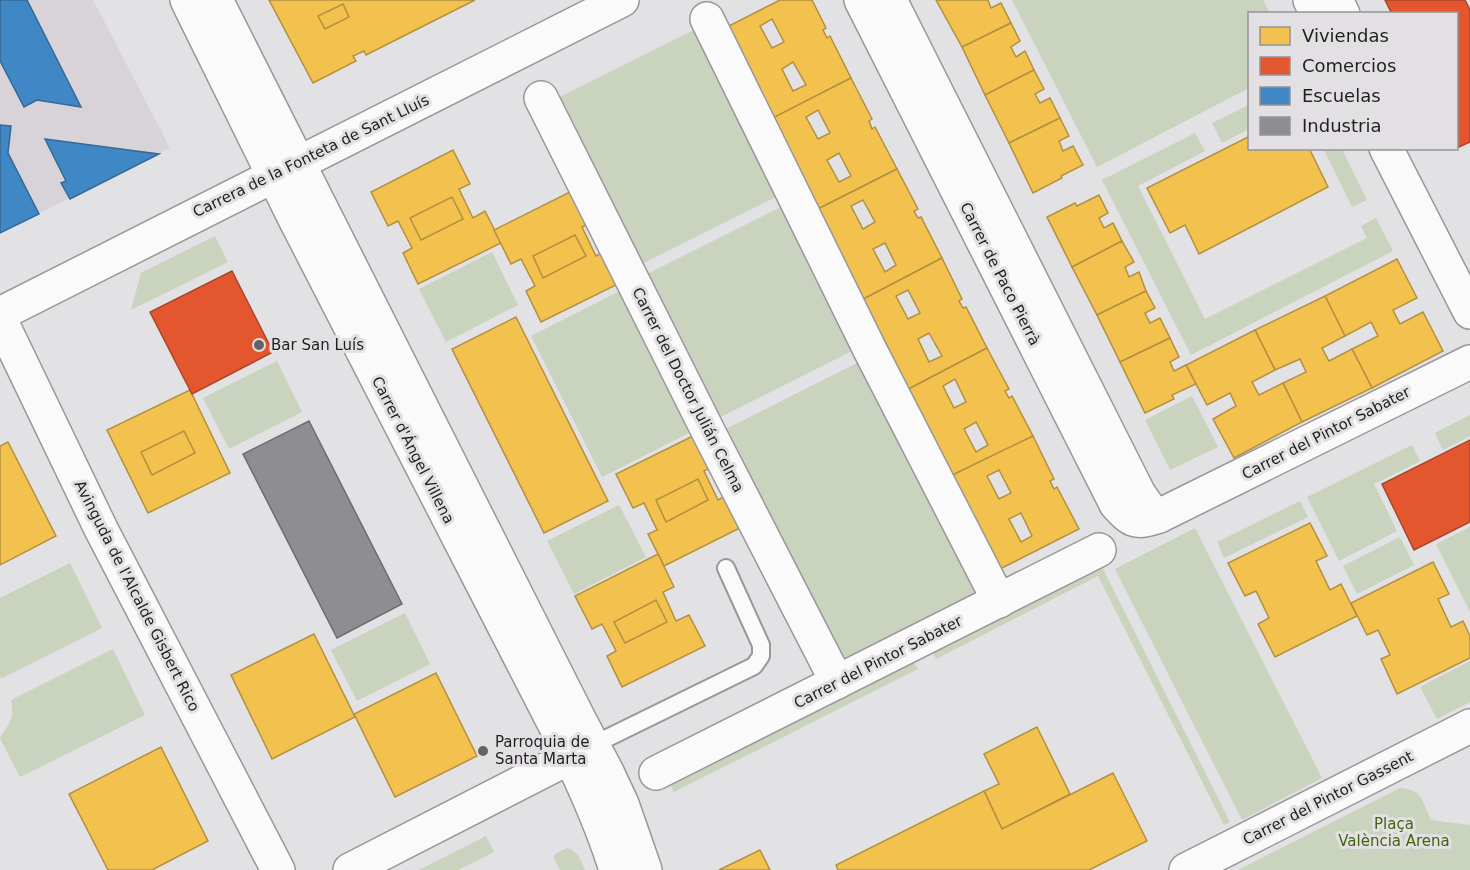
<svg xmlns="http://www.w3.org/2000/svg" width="1470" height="870" viewBox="0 0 1470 870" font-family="'DejaVu Sans',sans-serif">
<rect width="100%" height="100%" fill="#e2e1e3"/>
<!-- built -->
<polygon fill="#d7d3d9" points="0,0 93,0 170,148 0,233"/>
<!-- green -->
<g fill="#c9d3be">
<polygon points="1012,0 1263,0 1270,13 1250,14 1249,88 1097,167"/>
<polygon points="702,26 786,192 632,269 548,103"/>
<polygon points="1249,105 1249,129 1222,143 1212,123"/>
<polygon points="1195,133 1205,151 1138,186 1205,319 1367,238 1361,226 1376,218 1393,251 1191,355 1102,180"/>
<polygon points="1327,148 1342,149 1367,200 1352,207 1324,150"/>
<polygon points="791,202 862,346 709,423 637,279"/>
<polygon points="215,236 228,262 131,310 141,273"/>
<polygon points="492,252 518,305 446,342 419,289"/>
<polygon points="628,287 699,428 602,477 531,336"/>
<polygon points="869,357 987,588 834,665 716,434"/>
<polygon points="277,361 302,412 229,449 203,398"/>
<polygon points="1192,396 1218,447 1170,470 1145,420"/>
<polygon points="1470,415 1470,436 1443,450 1435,433"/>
<polygon points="1412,445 1420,461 1374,484 1397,531 1339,561 1307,497"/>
<polygon points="1300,501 1308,517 1224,558 1217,542"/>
<polygon points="619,505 646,557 574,594 547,541"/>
<polygon points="1470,527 1470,612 1436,544"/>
<polygon points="1195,528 1322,778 1242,820 1115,569"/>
<polygon points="1400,537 1414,565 1357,594 1343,566"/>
<polygon points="70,563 102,628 2,678 0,677 0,598"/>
<polygon points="1100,563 1230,822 1224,825 1098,576 936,659 931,648"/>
<polygon points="405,613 430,664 357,701 331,650"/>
<path d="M113,649L145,715L20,777L0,738C9,722 15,720 11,700Z"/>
<polygon points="911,657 918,669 674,792 668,780"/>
<polygon points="1470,661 1470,702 1437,719 1420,687"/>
<path d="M1400,788C1423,789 1422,802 1431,820L1470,825V870H1238Z"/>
<polygon points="486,836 494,852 458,870 419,870"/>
<path d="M567,848C578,850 581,861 585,870H560L554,858L555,854Z"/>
</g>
<!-- homes -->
<g fill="#f2c14e" stroke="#b39040" stroke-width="1.5" fill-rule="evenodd">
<polygon points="269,0 475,0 366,55 364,51 353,56 356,61 313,83"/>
<path d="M780,0H812L826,28L823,30L827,38L830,36L851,78L761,124L715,33ZM772,19L784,42L772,48L760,26ZM793,62L806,85L793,91L782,69Z"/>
<polygon points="936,0 988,0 991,8 1001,3 1011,23 962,47"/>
<polygon points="343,4 349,17 325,29 318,16"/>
<polygon points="1011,23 1020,41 1011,47 1016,57 1025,51 1034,70 985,95 962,47"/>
<polygon points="1034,70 1044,89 1035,94 1040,103 1050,98 1060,118 1009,143 985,95"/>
<path d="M851,78L872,119L869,121L872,129L875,127L897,169L806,215L761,124ZM818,110L830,133L818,139L806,117ZM839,153L851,176L839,182L827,160Z"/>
<polygon points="1060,118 1069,136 1059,141 1063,151 1073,146 1083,165 1061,176 1062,178 1033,193 1009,143"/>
<polygon points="1250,136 1250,148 1309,148 1328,187 1199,254 1185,225 1170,233 1147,188"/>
<polygon points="453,150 470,184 459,189 473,218 485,211 501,243 418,284 403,253 412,248 398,221 388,226 371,192"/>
<path d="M897,169L918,209L914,211L918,218L921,217L942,258L852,305L806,215ZM863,200L875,222L863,229L851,206ZM885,243L896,265L885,272L873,249Z"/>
<polygon points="576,189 593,221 582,227 596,256 608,249 624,281 541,322 526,291 535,286 521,259 511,264 494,230"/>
<polygon points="1099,195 1108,213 1099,218 1104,228 1113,223 1122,241 1072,267 1047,217 1075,203 1077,206"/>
<polygon points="452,197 463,219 421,240 410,218"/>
<polygon points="575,235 586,256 543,278 533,256"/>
<polygon points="1122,241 1134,262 1125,267 1129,277 1139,272 1146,291 1097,315 1072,267"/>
<path d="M942,258L962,299L959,301L963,308L966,307L987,348L897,395L852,305ZM908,290L920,313L908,319L896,296ZM929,333L942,356L929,362L918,339Z"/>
<polygon points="1397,259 1417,298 1393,310 1400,324 1423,312 1443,351 1372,388 1352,349 1378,336 1371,322 1345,336 1325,296"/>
<polygon points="1146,291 1155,308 1145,313 1150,323 1160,318 1170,338 1120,362 1097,315"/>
<polygon points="1325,296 1345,336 1322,348 1329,361 1352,349 1372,388 1302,422 1283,383 1306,372 1300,359 1275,370 1255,330"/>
<polygon points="226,310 237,333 194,354 183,332"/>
<polygon points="516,317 608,501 544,533 452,349"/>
<polygon points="1255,330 1275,370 1252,382 1259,395 1283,383 1302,422 1234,458 1213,419 1236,406 1230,393 1207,405 1186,365"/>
<polygon points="1170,338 1179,357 1170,362 1174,371 1186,365 1196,384 1172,395 1174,399 1145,413 1120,362"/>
<path d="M987,348L1009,389L1005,391L1009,398L1012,396L1033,436L940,481L897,395ZM955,379L966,402L954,408L943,386ZM976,422L988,445L976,452L964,429Z"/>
<polygon points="190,390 230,473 148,513 107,430"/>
<polygon points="184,431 195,453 152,475 141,452"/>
<polygon points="699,433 715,465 704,471 718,500 731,493 746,525 664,566 648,534 657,530 644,503 633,508 616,474"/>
<path d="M1033,436L1054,479L1050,481L1054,489L1057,487L1079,529L988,575L940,481ZM999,470L1011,493L999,499L987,476ZM1021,513L1032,536L1021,542L1009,519Z"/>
<polygon points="8,442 56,536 0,565 0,446"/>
<polygon points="698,479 708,500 666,522 656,500"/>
<polygon points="1310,523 1327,556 1316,561 1330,590 1341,584 1357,616 1275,657 1258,624 1269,618 1256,591 1245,596 1228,563"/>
<polygon points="658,554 674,587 663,592 676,621 689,615 705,646 622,687 607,656 616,651 602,624 592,629 575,596"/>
<polygon points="1433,562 1449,594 1438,599 1451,627 1463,621 1470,636 1470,658 1397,694 1381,659 1390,655 1378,630 1367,635 1351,603"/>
<polygon points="656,600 667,622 625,643 614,622"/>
<polygon points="314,634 355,717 272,759 231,675"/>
<polygon points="436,673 477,756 395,797 354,714"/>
<polygon points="1037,727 1070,794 1002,829 984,791 999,784 984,754"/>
<polygon points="161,747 208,841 152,870 108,870 69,794"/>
<polygon points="1113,773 1147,841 1089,870 838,870 836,865 984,791 1002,829"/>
<polygon points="760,850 770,870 719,870"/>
</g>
<!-- shops -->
<g fill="#e4572e" stroke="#a9462a" stroke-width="1.5">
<polygon points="1385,0 1465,0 1470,10 1470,142 1459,147 1456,142 1456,14 1392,14"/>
<polygon points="232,271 273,352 192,394 150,312"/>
<polygon points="1470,440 1470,522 1414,550 1382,484"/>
</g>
<!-- schools -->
<g fill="#3f88c5" stroke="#366894" stroke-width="1.5">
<polygon points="0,0 27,0 81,107 37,100 24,107 0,61"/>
<polygon points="0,125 11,126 8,153 39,214 0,233"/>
<polygon points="45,139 136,151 159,154 70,199 61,183 66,181"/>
</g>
<!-- industry -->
<polygon fill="#8d8d92" stroke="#6c6c70" stroke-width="1.5" points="309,421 402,604 337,638 243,454"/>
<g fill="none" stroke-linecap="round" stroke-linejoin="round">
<defs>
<polyline id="lane" points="593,745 754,666 761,656 761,645 726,568"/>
<g id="street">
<path d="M187,0L295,219L557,729C579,775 601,821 616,870"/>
<polyline points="216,0 580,721 607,772 622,804 645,870"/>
<path d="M861,0L1116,504C1132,522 1136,524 1159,516L1470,362"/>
<polyline points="890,0 1139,494 1148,507 1159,516"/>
<polyline points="1310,0 1317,14"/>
<polyline points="1336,0 1343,14"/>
<polyline points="707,19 870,350 999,601"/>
<polyline points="541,98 708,431 837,682"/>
<polyline points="1386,148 1470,312"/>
<path d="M0,314C207,208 415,104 622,0"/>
<polyline points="0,319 101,529 278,870"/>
<polyline points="656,773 1099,550"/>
<polyline points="350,870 588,748"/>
<polyline points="1186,870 1470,726"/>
</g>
</defs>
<!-- lane casing -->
<use href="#lane" stroke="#989799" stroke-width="20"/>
<!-- street casing -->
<use href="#street" stroke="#989799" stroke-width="36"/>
<!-- lane -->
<use href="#lane" stroke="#fbfafb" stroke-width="16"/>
<!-- street -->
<use href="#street" stroke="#fbfafb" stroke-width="33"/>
</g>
<!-- markers -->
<g fill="#646364" stroke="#e3e0e4" stroke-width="2">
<circle cx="259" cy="345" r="6"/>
<circle cx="483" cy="751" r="6"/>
</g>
<g text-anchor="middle" stroke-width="6" stroke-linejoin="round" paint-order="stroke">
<!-- street labels -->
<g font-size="15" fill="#201f20" stroke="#e3e0e4">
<text transform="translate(311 156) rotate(-26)" y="5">Carrera de la Fonteta de Sant Lluís</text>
<text transform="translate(1000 274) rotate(63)" y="5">Carrer de Paco Pierrà</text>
<text transform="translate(688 390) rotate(63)" y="5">Carrer del Doctor Julián Celma</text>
<text transform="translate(1326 433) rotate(-27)" y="5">Carrer del Pintor Sabater</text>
<text transform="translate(413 450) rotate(63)" y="5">Carrer d'Ángel Villena</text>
<text transform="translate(137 596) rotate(63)" y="5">Avinguda de l'Alcalde Gisbert Rico</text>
<text transform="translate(878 662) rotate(-27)" y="5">Carrer del Pintor Sabater</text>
<text transform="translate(1328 798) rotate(-27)" y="5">Carrer del Pintor Gassent</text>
</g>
<!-- poi labels -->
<g font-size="15" fill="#201f20" stroke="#e3e0e4" text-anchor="start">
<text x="271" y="350">Bar San Luís</text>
<text x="495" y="747">Parroquia de<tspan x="495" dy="17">Santa Marta</tspan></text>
</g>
<!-- park labels -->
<g font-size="15" fill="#43630b" stroke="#e3e0e4">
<text x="1394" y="829">Plaça<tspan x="1394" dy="17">València Arena</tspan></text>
</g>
</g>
<!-- legend -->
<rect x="1248" y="12" width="210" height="138" fill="#e3e0e4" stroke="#959396" stroke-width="1.5"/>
<rect x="1260" y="27" width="30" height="18" fill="#f2c14e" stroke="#959396" stroke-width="1.5"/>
<text x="1302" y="42" font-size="18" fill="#201f20">Viviendas</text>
<rect x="1260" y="57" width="30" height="18" fill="#e4572e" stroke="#959396" stroke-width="1.5"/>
<text x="1302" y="72" font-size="18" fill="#201f20">Comercios</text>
<rect x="1260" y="87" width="30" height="18" fill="#3f88c5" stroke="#959396" stroke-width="1.5"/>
<text x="1302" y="102" font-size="18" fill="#201f20">Escuelas</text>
<rect x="1260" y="117" width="30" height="18" fill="#8d8d92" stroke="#959396" stroke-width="1.5"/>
<text x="1302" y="132" font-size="18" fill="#201f20">Industria</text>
</svg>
